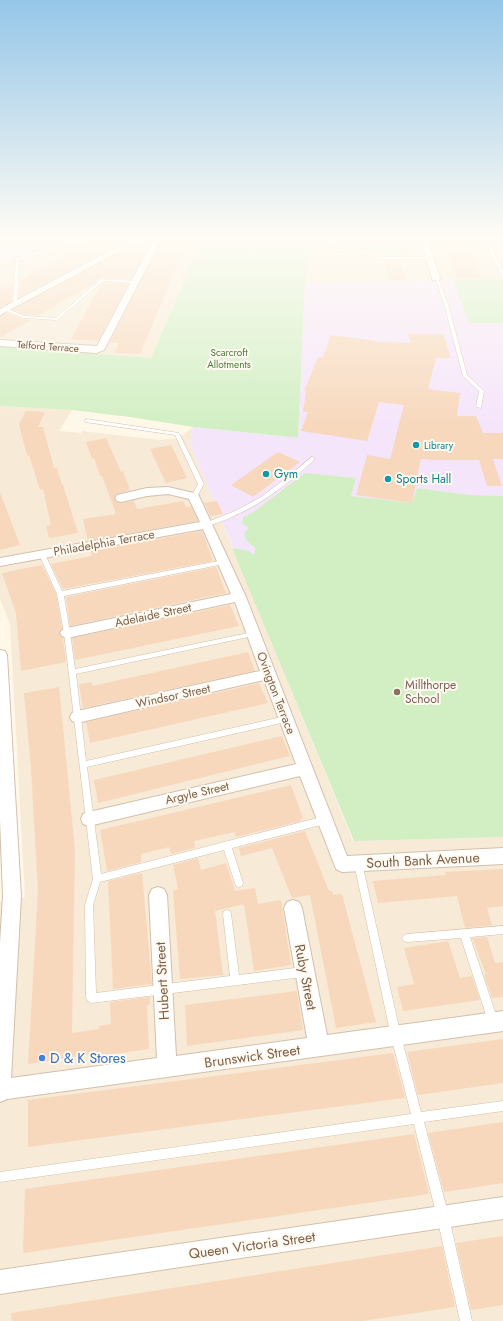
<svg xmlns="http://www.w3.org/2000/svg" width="503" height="1321" viewBox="0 0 503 1321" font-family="Jost,sans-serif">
<rect width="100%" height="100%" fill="#fff8e8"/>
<!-- residential -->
<g fill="#f7ead6">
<polygon points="80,240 202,240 151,358 0,346 0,262"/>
<polygon points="412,240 503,240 503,280 305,283 307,253 308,250 313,248 326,246 362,249 383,255 418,255"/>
<polygon points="0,406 72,410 59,431 81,433 82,431 160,440 179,438 193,427 190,444 353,841 503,837 503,1321 0,1321 0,902 25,897 10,624 0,599"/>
</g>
<!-- education -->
<g fill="#f5e5fb">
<polygon points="0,240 80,240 0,262"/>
<polygon points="503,279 503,837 354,841 190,444 193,427 298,438 305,283"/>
</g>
<!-- green -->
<g fill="#d2efc4">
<polygon points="202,240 412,240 418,256 383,255 362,249 326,246 318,246 308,250 305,283 298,438 194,427 130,417 72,410 0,406 0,346 151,358"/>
<polygon points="503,279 503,323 469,323 453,280"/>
<polygon points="305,473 356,478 351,496 412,503 417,488 469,495 503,496 503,837 354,841 232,548 249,551 255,555 255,548 246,540 244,534 248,528 242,523 243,517 252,513"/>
</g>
<!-- building -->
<g fill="#f7d8bd">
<polygon points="87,240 126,240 19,297 20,280 76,251 67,247"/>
<polygon points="142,240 151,240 131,279 106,278 107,276 100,278 93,284 39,315 24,315 13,310"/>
<polygon points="162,240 188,240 140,354 114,353 119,343 110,342"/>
<polygon points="442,240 465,240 481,278 457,278"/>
<polygon points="385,261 401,261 406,280 389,280"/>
<polygon points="13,283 12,301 0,307 0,290"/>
<polygon points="102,283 128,284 98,341 71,339"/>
<polygon points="7,313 22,319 31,320 0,338 0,316"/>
<polygon points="408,334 443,334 451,358 436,358 428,389 460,393 457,416 476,416 483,433 503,433 503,459 493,459 502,486 487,486 479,460 434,460 421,459 412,503 356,495 367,455 390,459 404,405 379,402 367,441 301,431 308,412 303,412 306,391 304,391 318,357 323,357 331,335 383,342 411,343"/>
<polygon points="26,411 45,412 38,427 43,427 54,468 57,468 62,485 63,485 78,533 49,538 46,526 51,525 43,489 40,490 29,455 27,456 19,424"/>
<polygon points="106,438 121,472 123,471 130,490 116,494 114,497 116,502 121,503 134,501 137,509 183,501 186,507 191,506 198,521 88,541 83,519 116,514 102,476 100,476 94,458 92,459 86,442"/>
<polygon points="171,445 187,478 166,483 150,449"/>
<polygon points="278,452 300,462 253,497 231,485"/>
<polygon points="0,495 1,495 20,545 0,550"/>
<polygon points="217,501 223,514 210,516 204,503"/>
<polygon points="202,531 213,561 63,589 51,564 92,556 91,551"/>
<polygon points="42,565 56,594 62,629 59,634 63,638 66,662 21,671 16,613 2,573"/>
<polygon points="216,567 226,593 70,626 66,597"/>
<polygon points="230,605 239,626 75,660 72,638"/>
<polygon points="248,652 255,671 83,708 79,684 92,682 92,686"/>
<polygon points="259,683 268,703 90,743 86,722"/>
<polygon points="59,687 75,850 72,1033 99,1029 99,1026 111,1024 110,1002 150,997 150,1004 147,1005 149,1049 100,1056 100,1053 28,1064 38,891 31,768 24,693"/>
<polygon points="282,736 290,756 98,803 94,780"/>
<polygon points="291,785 303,818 300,819 301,821 236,837 234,832 194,841 195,848 171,854 169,847 141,854 141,862 107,871 100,830"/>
<polygon points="305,831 329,891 332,891 333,895 342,894 376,1022 336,1028 310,895 292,898 272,848 241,856 239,848"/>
<polygon points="198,858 201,870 226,863 235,891 255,888 258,904 281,900 291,965 254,971 244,904 215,911 223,975 180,979 173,891 178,889 173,865"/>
<polygon points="503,869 503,906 487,908 492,925 465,928 457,896 378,903 373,881 446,875 445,872"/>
<polygon points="142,873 152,984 113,989 108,881"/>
<polygon points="487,937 495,963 503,962 503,997 492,998 484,975 486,974 472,938"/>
<polygon points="448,941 460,978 472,976 480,1000 403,1011 397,987 414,984 404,948"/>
<polygon points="297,991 303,1030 187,1046 185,1005"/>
<polygon points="503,1039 503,1083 418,1095 407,1052"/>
<polygon points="393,1053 405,1097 404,1098 28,1147 28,1100"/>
<polygon points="503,1122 503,1183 444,1192 428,1133"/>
<polygon points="414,1134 429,1194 23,1253 25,1189"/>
<polygon points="503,1236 503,1305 471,1310 456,1243"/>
<polygon points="442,1246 455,1307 363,1321 12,1321 11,1313"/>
</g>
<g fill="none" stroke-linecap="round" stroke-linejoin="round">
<defs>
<g id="service">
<polygon points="78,240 86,240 19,260 17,304 13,305 16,258"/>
<polygon points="484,240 488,240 503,271 503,276 501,275"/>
<polygon points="331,248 364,251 380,257 430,257 432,258 430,259 380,259 363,253 330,250 330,248"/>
<polygon points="435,277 438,278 448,304 467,375 484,391 481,408 476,407 479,391 463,376 444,304"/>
<polygon points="101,279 135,281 137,282 135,283 103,281 57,320 23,318 2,309 6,308 24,316 56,318"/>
<polygon points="87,419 179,433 204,484 196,498 192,498 191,497 198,484 175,435 85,422 85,420"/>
<path d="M312,457L314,458V460C282,489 249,514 207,526L204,524L205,523L235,511L261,497L285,479Z"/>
<polygon points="42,552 45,554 62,591 224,560 227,562 224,564 64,596 70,633 75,669 253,632 256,634 253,636 76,674 86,761 286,716 289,717 290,719 289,721 286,722 87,767 101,874 325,816 328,817 329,820 328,823 325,824 232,848 243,883 242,886 239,887 236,886 224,850 100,882 93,905 96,993 230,976 223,914 224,911 227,910 230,911 231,914 239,975 303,967 306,969 308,972 306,975 303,977 91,1003 88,1001 86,998 85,905 93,879 64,633 57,594 39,554"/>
<polygon points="358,859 361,860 362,863 401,1036 421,1112 503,1101 503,1111 424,1122 449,1217 472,1321 460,1321 437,1217 414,1124 0,1182 0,1172 411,1114 391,1036 354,863 355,860"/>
<polygon points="503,926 503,934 470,937 498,1021 496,1024 493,1026 490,1024 488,1021 461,938 407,942 404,941 402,938 404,935 407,934"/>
</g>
<g id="minor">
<polygon points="130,240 141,240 0,315 0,309"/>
<polygon points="153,240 161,240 104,350 96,353 0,346 0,340 97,346"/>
<polygon points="424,240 434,240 429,244 440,278 439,280 433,280 432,278 421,243"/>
<polygon points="168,487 198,494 246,597 347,856 503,848 503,864 342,872 336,869 300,776 89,826 83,824 81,819 83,814 89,812 296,764 264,680 77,723 72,721 70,717 72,713 77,711 260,671 235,602 67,638 62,636 60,633 62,630 67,628 231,594 203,529 0,566 0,558 200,522 189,499 168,494 147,496 121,502 117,501 115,498 117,495 147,488"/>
<polygon points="0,650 5,651 7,655 21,896 11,1078 157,1058 149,895 152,889 158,887 164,889 167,895 176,1056 307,1038 284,908 287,902 293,900 299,902 302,908 327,1035 503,1011 503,1031 7,1099 0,1102 0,943 3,896 0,819"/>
<polygon points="503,1197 503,1219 0,1294 0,1270"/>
</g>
</defs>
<!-- service casing -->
<use href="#service" stroke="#d3c0ac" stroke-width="1"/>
<!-- minor casing -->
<use href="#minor" stroke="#d3c0ac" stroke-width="2"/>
<!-- service -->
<use href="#service" fill="#fff" fill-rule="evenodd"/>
<!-- minor -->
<use href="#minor" fill="#fff" fill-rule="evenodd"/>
</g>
<!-- sky -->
<linearGradient id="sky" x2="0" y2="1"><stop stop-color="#95c6e9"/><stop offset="0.56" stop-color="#fffcf5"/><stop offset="1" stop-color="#fffcf5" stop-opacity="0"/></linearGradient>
<rect width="503" height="425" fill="url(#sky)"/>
<!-- markers -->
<g fill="#0f9aa8" stroke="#fffaf1" stroke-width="1.5">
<circle cx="416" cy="445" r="4"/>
<circle cx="266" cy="474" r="4"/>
<circle cx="388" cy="479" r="4"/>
</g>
<circle fill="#8d6e63" stroke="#fffaf1" stroke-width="1.5" cx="397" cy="692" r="4"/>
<circle fill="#3f7fe0" stroke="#fffaf1" stroke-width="1.5" cx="42" cy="1058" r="4"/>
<g text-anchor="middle" stroke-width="4" stroke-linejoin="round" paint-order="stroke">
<!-- far-street labels -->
<g font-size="10" fill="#7d5f48" stroke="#fffaf1">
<text transform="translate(48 346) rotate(4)" y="4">Telford Terrace</text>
</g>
<!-- far-park labels -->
<g font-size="10" fill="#4a7e3c" stroke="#fffaf1">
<text x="229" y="356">Scarcroft<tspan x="229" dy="12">Allotments</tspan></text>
</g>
<!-- far-culture labels -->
<g font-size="10" fill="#0d838f" stroke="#fffaf1" text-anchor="start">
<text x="424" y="449">Library</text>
</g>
<!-- culture labels -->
<g font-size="12" fill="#0d838f" stroke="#fffaf1" text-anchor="start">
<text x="274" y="478">Gym</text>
<text x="396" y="483">Sports Hall</text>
</g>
<!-- street labels -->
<g font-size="12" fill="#7d5f48" stroke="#fffaf1">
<text transform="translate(104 543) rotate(-10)" y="4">Philadelphia Terrace</text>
<text transform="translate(153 615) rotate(-12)" y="4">Adelaide Street</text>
<text transform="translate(276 693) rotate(69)" y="4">Ovington Terrace</text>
<text transform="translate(173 696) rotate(-12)" y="4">Windsor Street</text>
<text transform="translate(197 793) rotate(-13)" y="4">Argyle Street</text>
</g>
<!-- education labels -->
<g font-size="12" fill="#785e54" stroke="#fffaf1" text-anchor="start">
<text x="405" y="689">Millthorpe<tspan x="405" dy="14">School</tspan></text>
</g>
<!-- near-street labels -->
<g font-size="14" fill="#7d5f48" stroke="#fffaf1">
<text transform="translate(423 860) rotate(-3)" y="5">South Bank Avenue</text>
<text transform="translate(306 977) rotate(79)" y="5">Ruby Street</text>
<text transform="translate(162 981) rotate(-93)" y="5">Hubert Street</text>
<text transform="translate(252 1056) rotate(-8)" y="5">Brunswick Street</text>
<text transform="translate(252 1245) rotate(-8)" y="5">Queen Victoria Street</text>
</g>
<!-- near-shop labels -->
<g font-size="14" fill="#366cbe" stroke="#fffaf1" text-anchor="start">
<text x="50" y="1063">D &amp; K Stores</text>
</g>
</g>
</svg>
